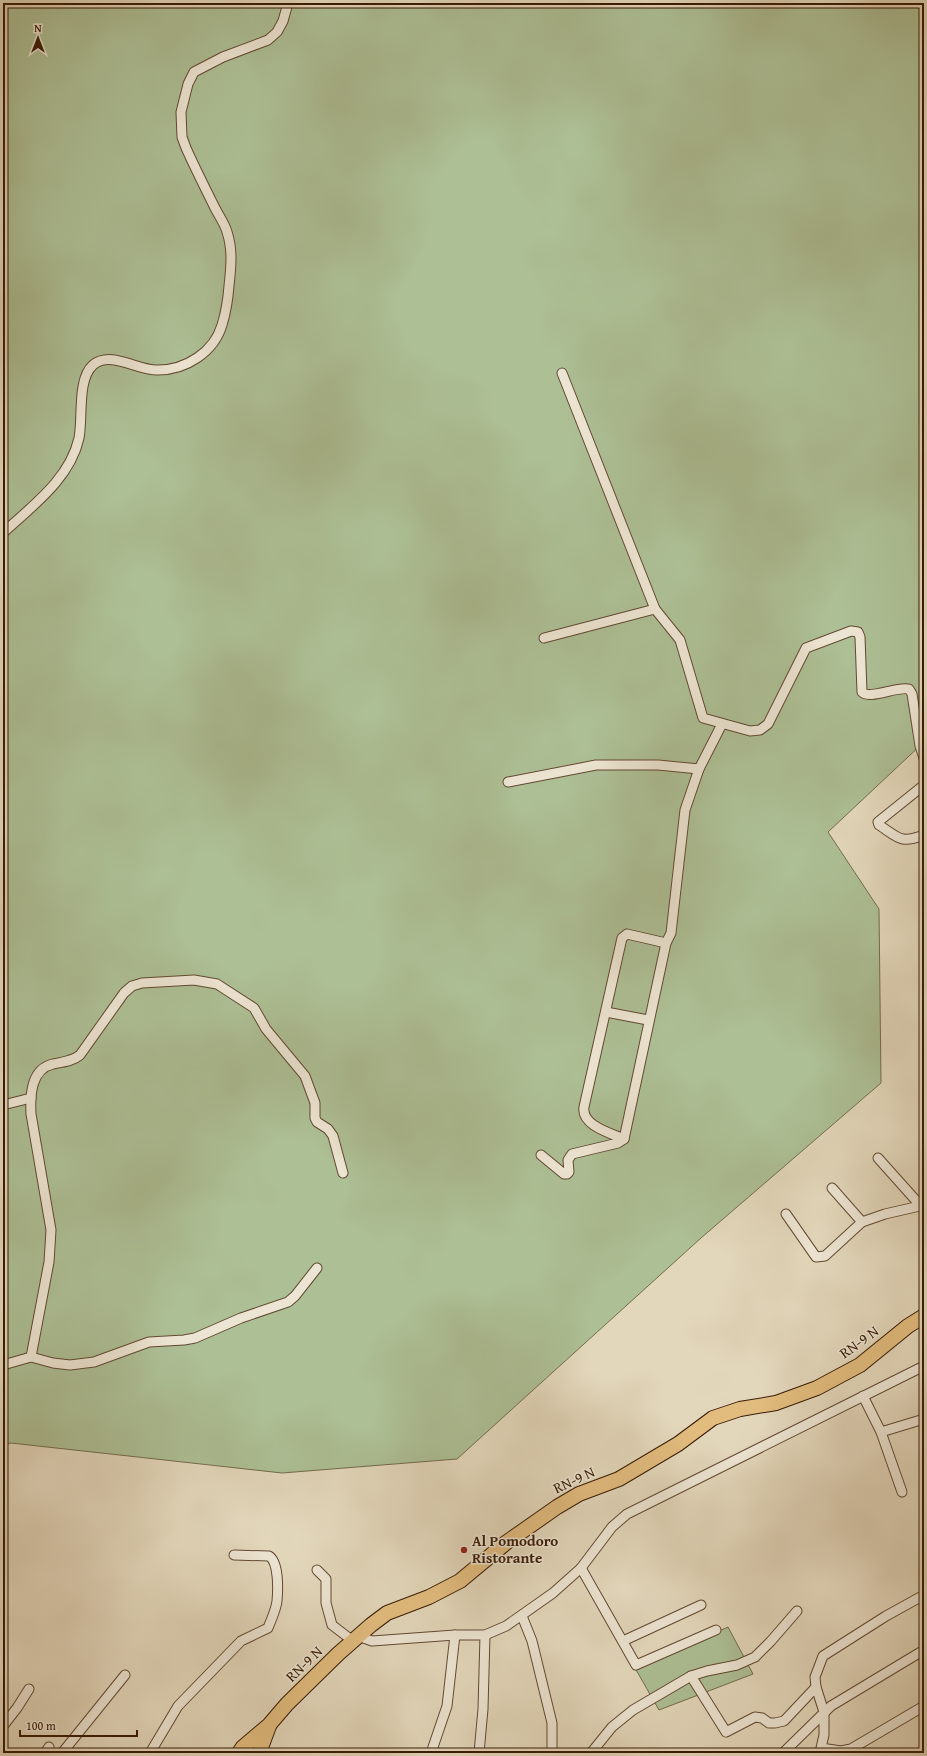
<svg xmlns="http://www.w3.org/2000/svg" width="927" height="1756" viewBox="0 0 927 1756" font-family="'Gentium Book Plus',serif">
<rect width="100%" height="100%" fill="#e3d7bb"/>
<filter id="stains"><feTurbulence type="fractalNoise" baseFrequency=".005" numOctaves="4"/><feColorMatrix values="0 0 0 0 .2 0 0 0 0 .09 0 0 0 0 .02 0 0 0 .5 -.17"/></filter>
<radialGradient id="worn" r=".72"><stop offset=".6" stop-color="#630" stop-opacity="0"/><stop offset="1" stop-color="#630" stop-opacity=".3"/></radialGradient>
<!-- green -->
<g fill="#adbf95" stroke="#726c4d">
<polygon points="3,3 924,3 924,742 828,832 879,909 881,1083 701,1238 457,1459 282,1473 11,1443 3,1445"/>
<polygon points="728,1627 753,1674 659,1710 635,1668"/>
</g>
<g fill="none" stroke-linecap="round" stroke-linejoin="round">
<defs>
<g id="minor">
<path d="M562,373L655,609L680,640L703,718L750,731L760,730L768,724L806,648L851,631L858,632L860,637L862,692C869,700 897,686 909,689L912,694L920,746L924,758"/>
<path d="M3,533C32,506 70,479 79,438C83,418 77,379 93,365C111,350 138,371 158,370C186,370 214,352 222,325C226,312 228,299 229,286C231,267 233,250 227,232C225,224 219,216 215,208C205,188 195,168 186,148L182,137L181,112L188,84L194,72L223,57L268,40L277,32L283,21L288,3"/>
<polyline points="544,638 655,609"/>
<polyline points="508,782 596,765 658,765 699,769"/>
<path d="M924,785L878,822L879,825C899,838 900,844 924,835"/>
<polyline points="606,1012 648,1020"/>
<polyline points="3,1105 31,1098"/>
<path d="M624,1139C610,1133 581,1125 584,1107L622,938L627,934L666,943"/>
<polyline points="541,1155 564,1174 567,1174 569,1172 568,1160 572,1154 618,1143 624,1139 666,943 671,933 685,810 699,769 722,724"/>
<polyline points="878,1158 920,1205"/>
<polyline points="832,1188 862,1222"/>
<polyline points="786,1214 816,1257 825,1256 862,1222 885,1214 924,1205"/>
<path d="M31,1357L49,1262L51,1230L31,1114C30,1095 31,1069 53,1064C63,1062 73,1061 80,1055L124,993L132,986L142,983L194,980L217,984L254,1008L266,1029L305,1076L315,1103V1118L317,1122L328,1129L333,1136L343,1173"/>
<polyline points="3,1365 31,1357 53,1363 70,1365 94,1362 149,1342 184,1340 195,1338 241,1318 288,1302 295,1296 317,1268"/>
<polyline points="863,1396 881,1432 902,1492"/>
<polyline points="881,1432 924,1419"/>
<polyline points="581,1568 636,1665 716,1630"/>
<polyline points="317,1570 326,1579 326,1603 332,1625 353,1641"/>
<polyline points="924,1595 886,1616 823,1656 815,1677 816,1687 824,1712 824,1735 821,1748 841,1751 851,1749 924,1706"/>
<polyline points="522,1616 532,1641 552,1723 552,1753"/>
<polyline points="358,1636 372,1641 455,1635 485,1635 506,1626 553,1593 581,1568 612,1527 627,1514 924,1366"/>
<polyline points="623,1641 701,1605"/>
<polyline points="691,1676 726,1732 755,1717 762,1718 769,1723 775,1723 784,1721 816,1687"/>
<polyline points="3,1726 17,1708 29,1689"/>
<polyline points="45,1753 49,1747"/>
<polyline points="62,1753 125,1675"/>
<path d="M150,1753L178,1706L241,1641L268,1628C271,1620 276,1610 277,1601C278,1590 279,1562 269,1556L234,1555"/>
<polyline points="431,1753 447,1706 455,1635"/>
<polyline points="479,1753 483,1709 485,1635"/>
<polyline points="591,1753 612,1727 633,1710 691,1676 707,1671 737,1665 755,1657 771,1641 797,1611"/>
<polyline points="783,1753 831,1706 924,1650"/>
</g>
<g id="primary">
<polyline points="239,1753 243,1747 269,1725 287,1704 338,1654 371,1625 387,1613 429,1597 460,1581 507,1542 557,1507 579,1494 619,1479 678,1444 713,1418 740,1409 776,1403 817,1388 860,1365 908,1326 924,1316"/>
<polyline points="259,1753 269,1726"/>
</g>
</defs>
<!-- minor casing -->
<use href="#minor" stroke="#624932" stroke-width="11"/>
<!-- primary casing -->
<use href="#primary" stroke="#371a05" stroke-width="16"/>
<!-- minor -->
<use href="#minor" stroke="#ede5d3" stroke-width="9"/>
<!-- primary -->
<use href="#primary" stroke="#e2bc7e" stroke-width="14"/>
</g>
<!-- markers -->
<circle fill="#8f2418" stroke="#ede5d3" stroke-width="1.5" cx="464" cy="1550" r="4"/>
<g text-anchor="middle" stroke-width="3" stroke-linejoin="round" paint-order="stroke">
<!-- street labels -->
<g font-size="15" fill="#371a05" stroke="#ede5d3">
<text transform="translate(859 1342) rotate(-36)" y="5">RN-9 N</text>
<text transform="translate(574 1480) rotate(-25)" y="5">RN-9 N</text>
<text transform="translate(304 1664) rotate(-44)" y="5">RN-9 N</text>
</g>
<!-- poi labels -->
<g font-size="15" font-weight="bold" fill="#371a05" stroke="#ede5d3" text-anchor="start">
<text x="472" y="1546">Al Pomodoro<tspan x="472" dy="17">Ristorante</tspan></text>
</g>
</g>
<!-- margin -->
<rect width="927" height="1756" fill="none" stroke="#e3d7bb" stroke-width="16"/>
<rect x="4" y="4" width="919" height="1748" fill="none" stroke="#371a05" stroke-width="2"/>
<rect x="8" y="8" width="911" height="1740" fill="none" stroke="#371a05"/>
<!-- north arrow -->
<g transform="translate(38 38)" stroke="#ede5d3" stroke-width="3" paint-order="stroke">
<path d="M0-3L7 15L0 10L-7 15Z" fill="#371a05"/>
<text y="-6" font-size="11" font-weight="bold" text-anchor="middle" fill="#371a05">N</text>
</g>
<!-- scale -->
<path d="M20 1730v6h117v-6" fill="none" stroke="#371a05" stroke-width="2"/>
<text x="26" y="1730" font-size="12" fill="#371a05" stroke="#ede5d3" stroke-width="3" paint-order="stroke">100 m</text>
<rect width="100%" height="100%" filter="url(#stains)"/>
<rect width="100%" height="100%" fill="url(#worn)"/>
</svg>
